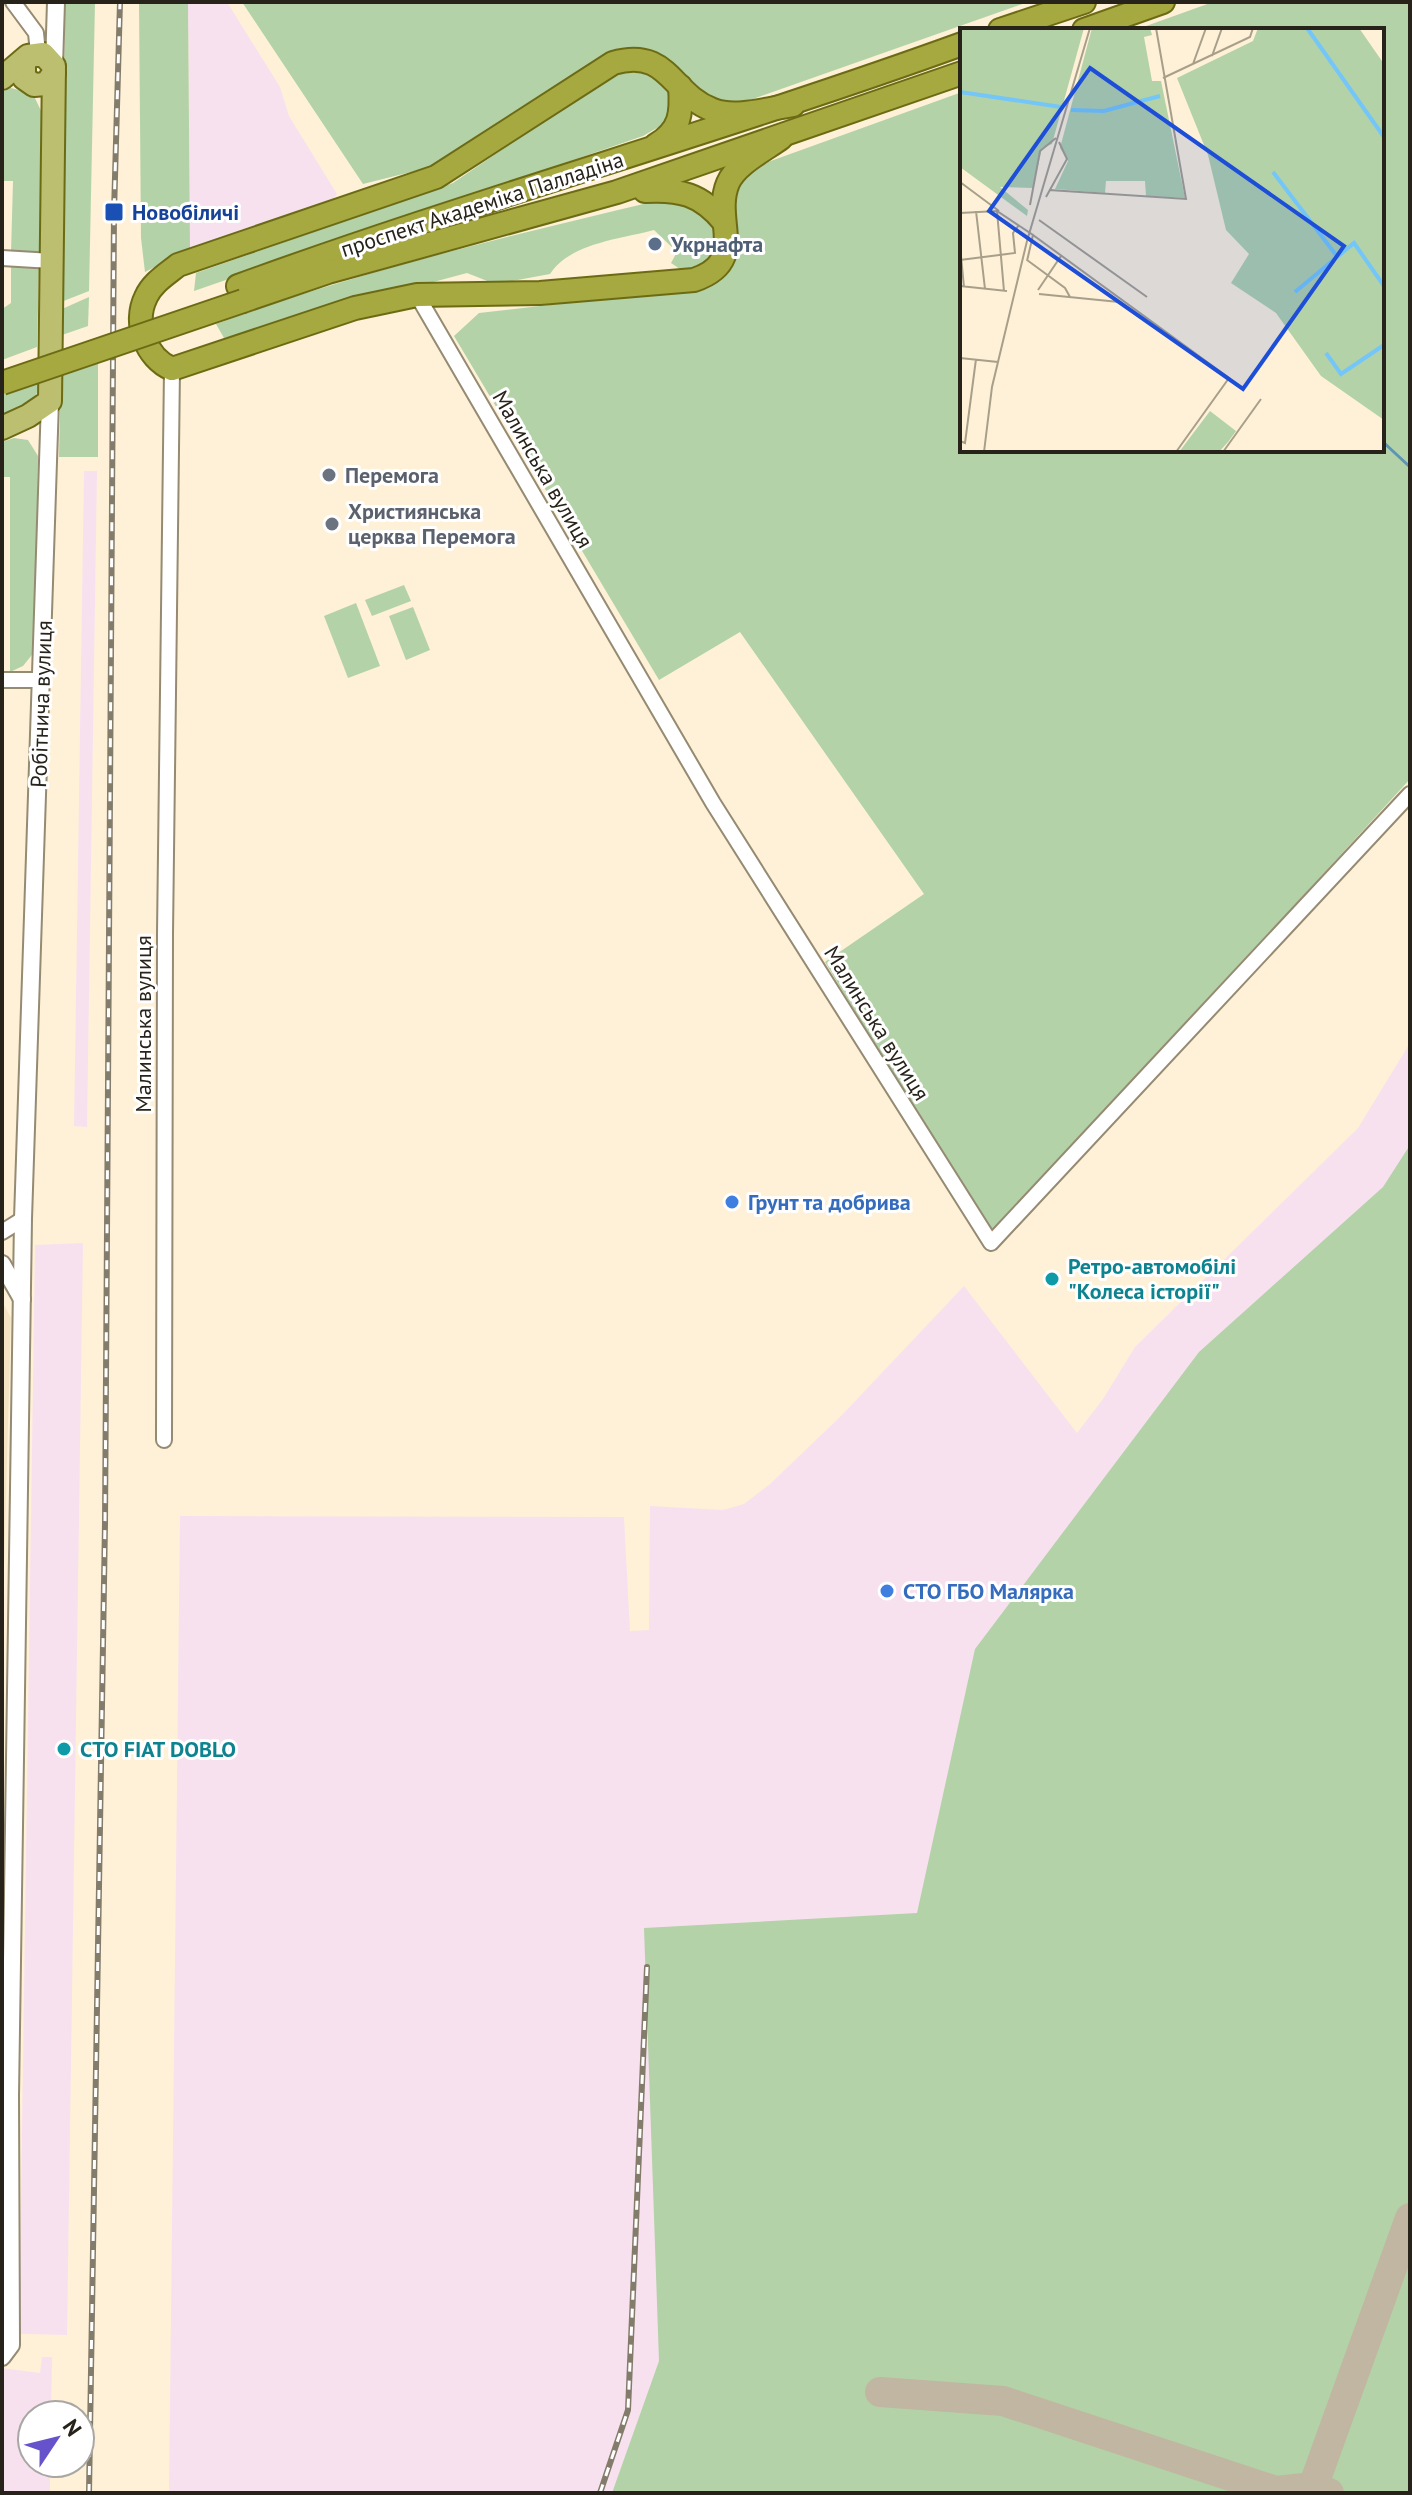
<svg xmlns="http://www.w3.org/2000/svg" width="1412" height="2495" viewBox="0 0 1412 2495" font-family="'PT Sans',sans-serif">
<rect width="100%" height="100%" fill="#fef1d7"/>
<!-- built -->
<polygon fill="#f4e4c3" points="2,1301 11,1318 2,1639"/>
<!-- industrial -->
<g fill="#f7e1ef">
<polygon points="188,2 227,2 280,87 289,116 337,194 330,204 190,249"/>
<polygon points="84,471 97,471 87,1127 74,1126"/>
<polygon points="1410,1043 1410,2493 169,2493 180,1516 624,1517 630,1631 649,1630 650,1506 723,1510 744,1504 770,1484 842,1415 964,1286 1077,1433 1103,1399 1135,1347 1358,1128"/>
<polygon points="83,1243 67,2335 27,2334 19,2334 35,1245"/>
<polygon points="42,2357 52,2357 51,2415 32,2415 32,2463 50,2463 50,2493 2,2493 2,2368 40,2373"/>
</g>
<!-- green -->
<g fill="#b3d2a8">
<polygon points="65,2 95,2 89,291 61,302"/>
<polygon points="139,2 188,2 190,249 145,272 141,238"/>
<polygon points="242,2 1028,2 736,105 701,98 666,58 646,48 613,52 443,164 363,184"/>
<polygon points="1213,2 1410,2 1410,779 996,1232 984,1225 825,962 924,894 740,632 659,680 454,336 479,313 694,288 715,279 737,186 747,174 768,162 962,92 962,450 1382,450 1382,30 1135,30"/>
<polygon points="641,65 672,88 675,108 662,125 643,136 194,291 196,273 453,183 616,72"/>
<polygon points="11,88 33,94 44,117 39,253 11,253 13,181 2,181 2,90"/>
<path d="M682,201L714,221L720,237L708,265L683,271L671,263L677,252L654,230C621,239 570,243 550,274L495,284L467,273L224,338L216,324C359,271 505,237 652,202Z"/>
<polygon points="11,265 39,267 37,347 2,360 2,309 11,303"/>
<polygon points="89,297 88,326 62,335 62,309"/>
<polygon points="98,356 98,457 59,457 61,370"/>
<path d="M41,380C37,403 23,408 2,415V395Z"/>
<polygon points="14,438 28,440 38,456 35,651 23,666 10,672 10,477 2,477 2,442"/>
<polygon points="404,585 411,601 372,616 365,600"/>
<polygon points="356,603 380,666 348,678 324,616"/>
<polygon points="413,607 430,650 406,660 389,616"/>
<polygon points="1410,1145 1410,2493 612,2493 659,2361 644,1928 917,1913 975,1649 1199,1352 1383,1187"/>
</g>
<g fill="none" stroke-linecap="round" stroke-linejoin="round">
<!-- stream -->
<polyline stroke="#5d95b5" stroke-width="3" points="1382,441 1410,467"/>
<!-- taxiway -->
<g stroke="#c1b6a1" stroke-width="30">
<polyline points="880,2392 1003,2401 1276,2491 1313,2487 1329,2493"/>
<polyline points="1313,2487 1410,2218"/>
</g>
<defs>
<g id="minor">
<polyline points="13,2 36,33 38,53"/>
<polyline points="2,258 52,261"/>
<polyline points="417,295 713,803 991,1243 1410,794"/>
<polyline points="2,680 43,680"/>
<polyline points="2,1232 23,1219"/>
<polyline points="164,1440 165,934 172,369"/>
</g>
<g id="tertiary">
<polyline points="54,66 56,2"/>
<polyline points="2,1264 22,1299"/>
<polyline points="2,2357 11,2345 10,2096 23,1219 50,401"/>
</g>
<g id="primary">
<polyline points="24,60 24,78 34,85 46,84 54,73"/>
<polyline points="2,78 28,56 43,54 54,66 50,401 28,416 2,428"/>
</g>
<g id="trunk">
<polyline points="1000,30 1084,2"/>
<polyline points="1084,30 1163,2"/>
<path d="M781,138C765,150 736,164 728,183C712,221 750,261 694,280L540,293L417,295L355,308L172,369C146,358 133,323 146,297C152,283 167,274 178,265L436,177L613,63C669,47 670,94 713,110C736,119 770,108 793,105"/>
<path d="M656,145C681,130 682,113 680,86"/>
<path d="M645,191C680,189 701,194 724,222"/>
<path d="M238,286C477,199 722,131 962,44"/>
<polyline points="243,301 328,272 617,192 962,73"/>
</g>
</defs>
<!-- minor casing -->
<use href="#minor" stroke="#958a72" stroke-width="18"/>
<!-- tertiary casing -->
<use href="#tertiary" stroke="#958a72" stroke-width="20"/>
<!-- primary casing -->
<use href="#primary" stroke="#6c6b14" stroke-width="26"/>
<!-- trunk casing -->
<use href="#trunk" stroke="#6c6b14" stroke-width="26"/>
<!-- minor -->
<use href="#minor" stroke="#fff" stroke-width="14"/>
<!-- tertiary -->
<use href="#tertiary" stroke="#fff" stroke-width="16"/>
<!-- primary -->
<use href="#primary" stroke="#bcbe70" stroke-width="22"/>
<!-- trunk -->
<use href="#trunk" stroke="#a6a840" stroke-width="22"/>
<defs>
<g id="rail">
<polyline points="89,2493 105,1523 114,212 120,2"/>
<polyline points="600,2493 628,2410 647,1967"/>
</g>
</defs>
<!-- rail casing -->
<use href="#rail" stroke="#847c6b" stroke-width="6"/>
<!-- rail -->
<use href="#rail" stroke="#fff" stroke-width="3" stroke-dasharray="9" stroke-linecap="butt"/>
<defs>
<polyline id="trunk-bridge" points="2,383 243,301"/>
</defs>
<!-- trunk-bridge casing -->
<use href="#trunk-bridge" stroke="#6c6b14" stroke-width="26" stroke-linecap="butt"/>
<!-- trunk-bridge -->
<use href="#trunk-bridge" stroke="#a6a840" stroke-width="22"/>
</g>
<!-- markers -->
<rect fill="#1a4fb4" stroke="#fff" stroke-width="3" x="104" y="202" width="20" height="20" rx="4"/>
<circle fill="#5c6f8a" stroke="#fff" stroke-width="3" cx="655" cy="244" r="8"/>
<g fill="#6b7280" stroke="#fff" stroke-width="3">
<circle cx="329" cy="475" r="8"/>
<circle cx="332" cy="524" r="8"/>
</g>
<g fill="#3f7fe0" stroke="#fff" stroke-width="3">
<circle cx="732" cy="1202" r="8"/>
<circle cx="887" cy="1591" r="8"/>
</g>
<g fill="#0f9aa8" stroke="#fff" stroke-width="3">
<circle cx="1052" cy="1279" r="8"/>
<circle cx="64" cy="1749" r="8"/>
</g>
<g text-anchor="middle" stroke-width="6" stroke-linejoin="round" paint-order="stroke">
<!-- street labels -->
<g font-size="22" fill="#28231a" stroke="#fff">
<text transform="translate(482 204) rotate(-18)" y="8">проспект Академіка Палладіна</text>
<text transform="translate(543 469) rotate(60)" y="8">Малинська вулиця</text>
<text transform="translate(41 704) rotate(-88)" y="8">Робітнича вулиця</text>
<text transform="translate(877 1023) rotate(58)" y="8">Малинська вулиця</text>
<text transform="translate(143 1024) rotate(-90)" y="8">Малинська вулиця</text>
</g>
<!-- transit labels -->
<g font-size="22" font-weight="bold" fill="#164399" stroke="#fff" text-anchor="start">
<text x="132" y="220">Новобіличі</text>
</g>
<!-- service labels -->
<g font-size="22" font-weight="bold" fill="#4e5e75" stroke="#fff" text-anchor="start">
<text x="671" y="252">Укрнафта</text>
</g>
<!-- worship labels -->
<g font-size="22" font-weight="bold" fill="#5b616d" stroke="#fff" text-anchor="start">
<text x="345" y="483">Перемога</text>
<text x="348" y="519">Християнська<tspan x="348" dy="25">церква Перемога</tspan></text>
</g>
<!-- shop labels -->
<g font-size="22" font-weight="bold" fill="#366cbe" stroke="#fff" text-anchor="start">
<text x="748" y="1210">Грунт та добрива</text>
<text x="903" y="1599">СТО ГБО Малярка</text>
</g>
<!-- culture labels -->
<g font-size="22" font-weight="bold" fill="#0d838f" stroke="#fff" text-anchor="start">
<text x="1068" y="1274">Ретро-автомобілі<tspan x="1068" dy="25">"Колеса історії"</tspan></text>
<text x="80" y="1757">СТО FIAT DOBLO</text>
</g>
</g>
<!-- overview -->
<g transform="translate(960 28)">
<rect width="424" height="424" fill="#fef1d7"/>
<path d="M0,0H124L92,116L82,120L73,160L40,159L68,182L67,188L0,139ZM132,0H190L192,7L184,9L192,53H201L225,170L186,168L185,153H146L145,165L95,161L108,133L100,120ZM298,0H399L424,36V392L361,348L316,285L271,255L289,226L266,202L248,127L217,50L293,13ZM250,383L276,403L268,414L259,424H219Z" fill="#b3d2a8"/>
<path fill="none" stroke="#74c6f8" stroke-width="4" d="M347,0L424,109M0,64L101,79M111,82L144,83L200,68M313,144L376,227M335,264L394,215L424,258M366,325L381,346L424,317"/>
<path fill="none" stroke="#a89f8b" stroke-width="2" d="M252,28L262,0M233,36L246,0M203,50L290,9L293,0M0,154L39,183M89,162L226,171L196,0M86,169L107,131L99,114M70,177L80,123L96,110M16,183L25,261M0,185L37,183M79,192L187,269M73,207L269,350L216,424M0,218L4,259M0,232L55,225L53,205L59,197M67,232L105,260L110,269M0,258L47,263M78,262L101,228M44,263L37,183L73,207L67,233M79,266L159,274M0,330L38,334M0,413L5,415L16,331M24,424L32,359L67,213L130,0M263,424L301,371"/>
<path fill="#1d4ed8" fill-opacity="0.15" stroke="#1d4ed8" stroke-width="4" d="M130,40L384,218L283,361L29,183Z"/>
<rect width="424" height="424" fill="none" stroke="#28231a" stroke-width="4"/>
</g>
<!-- border -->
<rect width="1412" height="2495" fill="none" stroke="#28231a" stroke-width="8"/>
<!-- north arrow -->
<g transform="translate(56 2439) rotate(55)"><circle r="38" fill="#ffffff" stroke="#a9a7a3" stroke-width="2"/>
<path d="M0-6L14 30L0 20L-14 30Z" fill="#6652cb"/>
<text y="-12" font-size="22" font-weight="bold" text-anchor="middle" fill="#28231a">N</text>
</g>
</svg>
